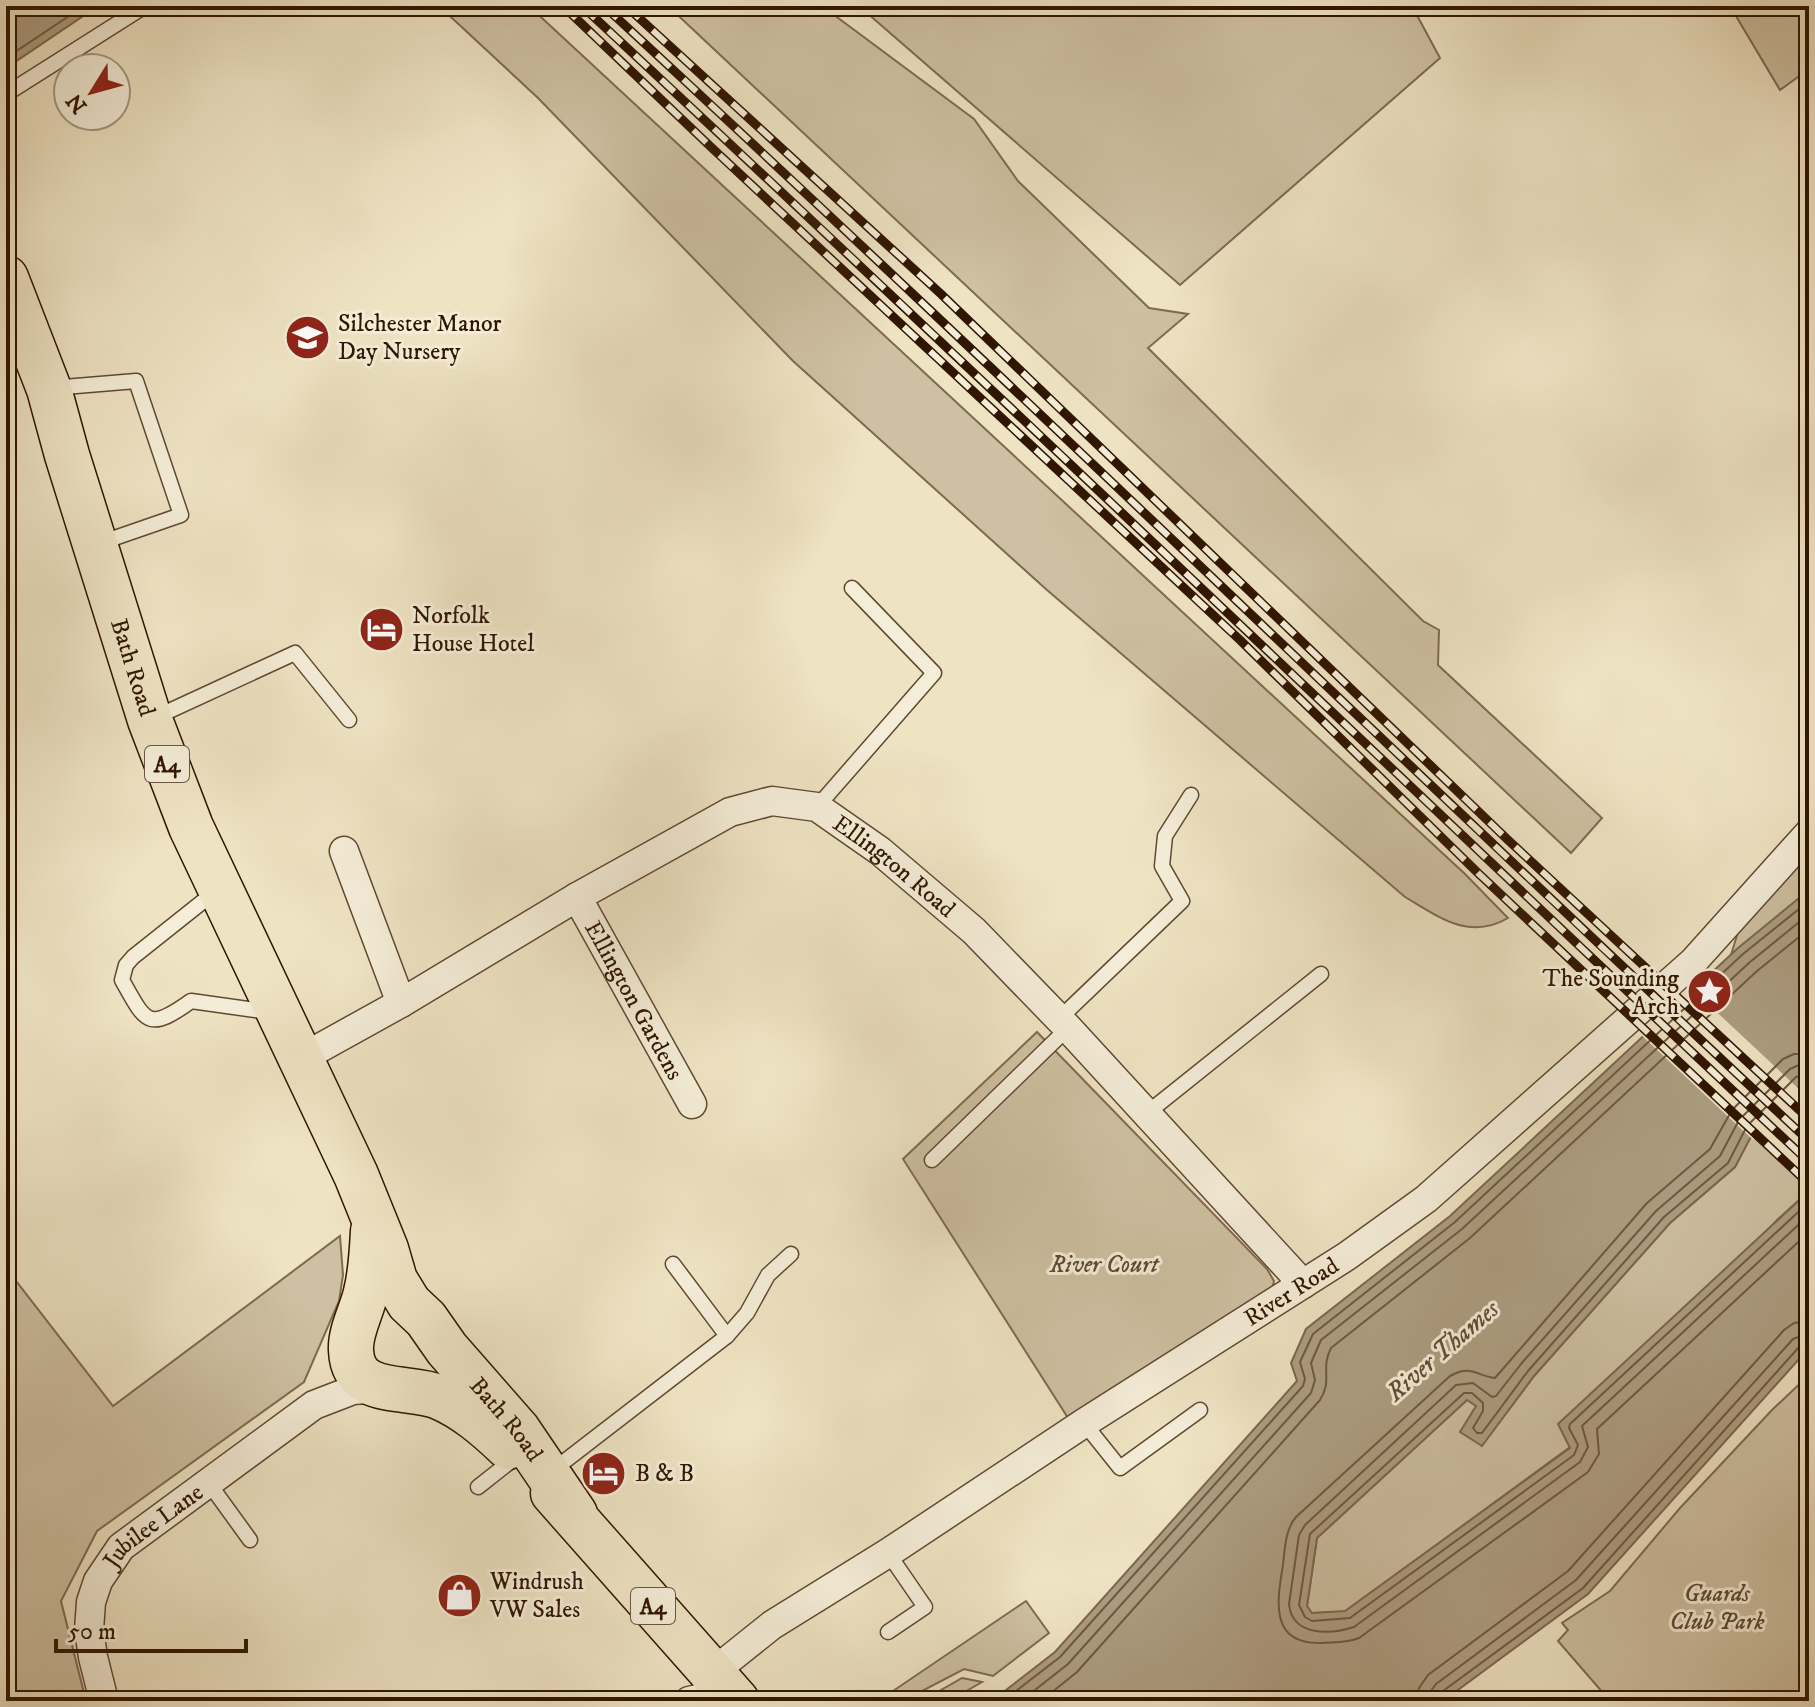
<svg xmlns="http://www.w3.org/2000/svg" width="1815" height="1707" viewBox="0 0 1815 1707" font-family="'IM FELL DW Pica',serif">
<rect width="100%" height="100%" fill="#eee3c3"/>
<filter id="stains"><feTurbulence type="fractalNoise" baseFrequency=".0025" numOctaves="4"/><feColorMatrix values="0 0 0 0 .2 0 0 0 0 .09 0 0 0 0 .02 0 0 0 .5 -.17"/></filter>
<radialGradient id="worn" r=".72"><stop offset=".6" stop-color="#630" stop-opacity="0"/><stop offset="1" stop-color="#630" stop-opacity=".3"/></radialGradient>
<!-- green -->
<g fill="#cec0a2" stroke="#7f6a51" stroke-width="2">
<path d="M439,6H529L1465,874L1508,918C1469,941 1439,917 1405,897L1047,590L793,361L538,98Z"/>
<polygon points="668,6 822,6 974,119 1018,181 1149,308 1188,314 1148,348 1423,621 1439,630 1438,665 1602,818 1571,853"/>
<polygon points="859,6 1412,6 1440,58 1180,285"/>
<polygon points="1730,6 1809,6 1809,69 1780,90"/>
<polygon points="1809,850 1809,890 1731,955 1738,932"/>
<polygon points="1037,1032 1267,1269 1274,1281 1272,1289 1070,1421 903,1159"/>
<polygon points="1753,1131 1809,1184 1809,1191 1778,1219 1570,1447 1345,1612 1311,1613 1307,1606 1317,1538 1468,1399 1477,1406 1482,1445 1534,1376 1670,1223 1735,1167"/>
<polygon points="340,1236 343,1275 339,1301 304,1382 97,1531 61,1601 86,1701 6,1701 6,1268 113,1406"/>
<polygon points="1809,1375 1809,1701 1610,1701 1558,1641 1568,1630 1562,1623 1610,1591 1680,1508 1772,1410"/>
<polygon points="1026,1601 1049,1633 993,1676 964,1669 903,1701 872,1701 893,1691"/>
<polygon points="962,1678 982,1682 949,1701 922,1701"/>
</g>
<!-- water -->
<g fill="#ad9d81" stroke="#7b674d" stroke-width="2">
<polygon points="6,6 98,6 6,68"/>
<polygon points="1809,890 1809,1089 1802,1083 1754,1131 1735,1167 1670,1223 1534,1376 1482,1446 1460,1432 1476,1406 1467,1400 1317,1538 1307,1606 1312,1613 1345,1611 1570,1448 1558,1424 1809,1191 1809,1348 1588,1594 1443,1701 987,1701 1006,1690 1055,1652 1297,1381 1291,1363 1306,1329 1450,1216 1738,948"/>
</g>
<!-- pier -->
<polygon fill="#eee3c3" points="1690,987 1800,1090 1753,1140 1640,1034"/>
<g fill="none" stroke-linecap="round" stroke-linejoin="round">
<!-- shore -->
<g stroke="#6e5940" stroke-width="2">
<polyline points="6,58 84,6"/>
<path d="M1809,1054H1794L1783,1059L1732,1110L1710,1149L1647,1203L1495,1378C1476,1376 1472,1364 1450,1376L1296,1517C1285,1530 1285,1548 1283,1565C1277,1601 1269,1645 1322,1643C1335,1642 1347,1643 1359,1638L1588,1472L1599,1454L1597,1429L1809,1232"/>
<path d="M1809,1066L1799,1065L1790,1069L1739,1120L1720,1156L1656,1211L1521,1364L1496,1396L1492,1397L1473,1383L1456,1385L1305,1525L1299,1535L1289,1604C1292,1636 1329,1635 1354,1627L1580,1462L1588,1447L1582,1426L1809,1215"/>
<polyline points="1809,1078 1802,1075 1796,1077 1747,1126 1728,1163 1664,1217 1528,1371 1482,1433 1477,1433 1473,1428 1483,1411 1483,1403 1472,1393 1464,1393 1310,1534 1299,1605 1305,1617 1312,1621 1350,1618 1574,1455 1578,1445 1569,1428 1570,1424 1809,1202"/>
<polyline points="1003,1701 1060,1657 1303,1386 1305,1379 1300,1362 1313,1334 1455,1222 1743,954 1809,901"/>
<polyline points="1021,1701 1068,1664 1311,1393 1315,1380 1311,1363 1321,1340 1462,1229 1750,962 1809,914"/>
<path d="M1041,1701L1077,1672L1320,1400C1333,1380 1320,1369 1331,1348L1470,1238L1757,971L1809,929"/>
<polyline points="1417,1701 1419,1688 1428,1675 1568,1571 1784,1330 1794,1323 1809,1321"/>
<polyline points="1429,1701 1430,1692 1436,1684 1576,1580 1793,1339 1809,1333"/>
<polyline points="1439,1701 1443,1691 1583,1588 1800,1346 1809,1343"/>
</g>
<defs>
<g id="service">
<polyline points="6,94 145,6"/>
<polyline points="52,388 136,381 181,515 100,543"/>
<polyline points="154,718 295,653 349,720"/>
<polyline points="817,807 934,673 852,588"/>
<path d="M216,891L133,957L126,965L122,980C146,1023 148,1032 191,1001L269,1012"/>
<polyline points="1059,1019 1182,901 1162,866 1165,836 1191,795"/>
<polyline points="1146,1114 1321,974"/>
<polyline points="932,1160 1068,1028"/>
<polyline points="727,1336 747,1313 768,1275 791,1254"/>
<polyline points="1084,1423 1120,1468 1200,1410"/>
<polyline points="552,1471 727,1336 673,1264"/>
<polyline points="208,1482 250,1540"/>
<polyline points="478,1487 516,1457"/>
<polyline points="888,1632 925,1607 888,1553"/>
</g>
<g id="minor">
<polyline points="344,851 401,1003"/>
<path id="s1" d="M577,897L692,1104"/>
<path id="s2" d="M300,1059L401,1003L577,897L730,812L772,801L817,807L880,851L974,931L1068,1028L1303,1284"/>
<path id="s3" d="M712,1673L772,1625L888,1553L1084,1423L1347,1256L1426,1199L1693,962L1809,833"/>
<path id="s4" d="M104,1701L93,1657L89,1630L91,1602L98,1581L121,1547L314,1405L353,1390L381,1388"/>
<polyline points="689,1701 715,1695 732,1695"/>
</g>
<g id="primary">
<path id="s5" d="M6,278L49,389L67,455L150,720L191,827L356,1175L386,1249L395,1280L409,1303L426,1319L447,1349L518,1430L575,1514"/>
<path d="M373,1231C372,1251 371,1272 366,1292C362,1311 350,1331 351,1350C353,1399 408,1384 439,1397C465,1408 487,1427 508,1447"/>
<polyline points="553,1493 737,1701"/>
</g>
</defs>
<!-- service casing -->
<use href="#service" stroke="#604831" stroke-width="17"/>
<!-- minor casing -->
<use href="#minor" stroke="#604831" stroke-width="31"/>
<!-- primary casing -->
<use href="#primary" stroke="#301500" stroke-width="47"/>
<!-- service -->
<use href="#service" stroke="#f4edd8" stroke-width="14"/>
<!-- minor -->
<use href="#minor" stroke="#f4edd8" stroke-width="28"/>
<!-- primary -->
<use href="#primary" stroke="#eee3c3" stroke-width="44"/>
<defs>
<g id="rail">
<polyline points="563,6 712,148 1240,640 1478,873 1809,1184"/>
<path d="M582,6C994,388 1399,778 1809,1162"/>
<path d="M604,6C1010,380 1405,765 1809,1141"/>
<polyline points="626,6 941,294 1508,840 1809,1119"/>
</g>
</defs>
<!-- rail casing -->
<use href="#rail" stroke="#301500" stroke-width="9"/>
<!-- rail -->
<use href="#rail" stroke="#f4edd8" stroke-width="6" stroke-dasharray="18" stroke-linecap="butt"/>
</g>
<!-- icons -->
<defs>
<symbol id="school-disc" viewBox="-11 -11 22 22"><circle r="9.5" fill="#8f2418" stroke="#f4edd8"/><path d="M0-5L7-2L0 1L-7-2ZM-4 1L0 2.5L4 1V4Q0 6-4 4Z" fill="#fff"/></symbol>
<symbol id="hotel-disc" viewBox="-11 -11 22 22"><circle r="9.5" fill="#8f2418" stroke="#f4edd8"/><path d="M-6-4.5h1.5V1H6V5H4.5V3h-9V5H-6ZM-4 0a1.8 1.8 0 1 1 3.6 0ZM.5 0V-2.5h3Q6-2.5 6 0Z" fill="#fff"/></symbol>
<symbol id="sight-disc" viewBox="-11 -11 22 22"><circle r="9.5" fill="#8f2418" stroke="#f4edd8"/><path d="M0-6L1.8-2.2L6-1.7L2.9 1.2L3.7 5.4L0 3.3L-3.7 5.4L-2.9 1.2L-6-1.7L-1.8-2.2Z" fill="#fff"/></symbol>
<symbol id="shop-disc" viewBox="-11 -11 22 22"><circle r="9.5" fill="#8f2418" stroke="#f4edd8"/><path d="M-5-2.5h2.3a2.7 3.5 0 0 1 5.4 0H5L5.5 6h-11ZM-1.5-2.5h3a1.5 2.3 0 0 0-3 0Z" fill="#fff"/></symbol>
</defs>
<g fill-rule="evenodd">
<use href="#school-disc" x="282" y="312" width="51" height="51"/>
<use href="#hotel-disc" x="356" y="604" width="51" height="51"/>
<use href="#sight-disc" x="1684" y="966" width="51" height="51"/>
<use href="#hotel-disc" x="578" y="1448" width="51" height="51"/>
<use href="#shop-disc" x="434" y="1570" width="51" height="51"/>
</g>
<g text-anchor="middle" stroke-width="6" stroke-linejoin="round" paint-order="stroke">
<!-- shield labels -->
<g fill="#f4edd8" stroke="#6b5641" stroke-width="2">
<rect x="145" y="746" width="44" height="36" rx="6"/>
<rect x="631" y="1588" width="44" height="36" rx="6"/>
</g>
<g font-size="22" font-weight="bold" fill="#301500">
<text x="167" y="772">A4</text>
<text x="653" y="1614">A4</text>
</g>
<!-- poi labels -->
<g font-size="24" fill="#301500" stroke="#f4edd8" text-anchor="start">
<text x="338" y="331">Silchester Manor<tspan x="338" dy="28">Day Nursery</tspan></text>
<text x="412" y="623">Norfolk<tspan x="412" dy="28">House Hotel</tspan></text>
<text x="1679" y="986" text-anchor="end">The Sounding<tspan x="1679" dy="28">Arch</tspan></text>
<text x="635" y="1481">B &amp; B</text>
<text x="490" y="1589">Windrush<tspan x="490" dy="28">VW Sales</tspan></text>
</g>
<!-- street labels -->
<g font-size="24" fill="#301500" stroke="#f4edd8">
<text dy="8" stroke="none"><textPath href="#s5" startOffset="410">Bath Road</textPath></text>
<text dy="8" stroke="none"><textPath href="#s2" startOffset="682">Ellington Road</textPath></text>
<text dy="8" stroke="none"><textPath href="#s1" startOffset="118">Ellington Gardens</textPath></text>
<text dy="8" stroke="none"><textPath href="#s3" startOffset="694">River Road</textPath></text>
<text dy="8" stroke="none"><textPath href="#s5" startOffset="1256">Bath Road</textPath></text>
<text dy="8" stroke="none"><textPath href="#s4" startOffset="202">Jubilee Lane</textPath></text>
</g>
<!-- park labels -->
<g font-size="24" font-style="italic" fill="#5f4831" stroke="#f4edd8">
<text x="1104" y="1272">River Court</text>
<text x="1717" y="1601">Guards<tspan x="1717" dy="28">Club Park</tspan></text>
</g>
<!-- water labels -->
<g font-size="26" font-style="italic" fill="#624b34" stroke="#f4edd8">
<text transform="translate(1442 1350) rotate(-41)" y="9">River Thames</text>
</g>
</g>
<!-- margin -->
<rect width="1815" height="1707" fill="none" stroke="#eee3c3" stroke-width="32"/>
<rect x="8" y="8" width="1799" height="1691" fill="none" stroke="#301500" stroke-width="4"/>
<rect x="16" y="16" width="1783" height="1675" fill="none" stroke="#301500" stroke-width="2"/>
<!-- north arrow -->
<g transform="translate(92 92) rotate(233)"><circle r="38" fill="#f4edd8" stroke="#a69782" stroke-width="2"/>
<path d="M0-6L14 30L0 20L-14 30Z" fill="#8f2418"/>
<text y="-12" font-size="22" font-weight="bold" text-anchor="middle" fill="#301500">N</text>
</g>
<!-- scale -->
<path d="M56 1639v12h190v-12" fill="none" stroke="#301500" stroke-width="4"/>
<text x="68" y="1639" font-size="24" fill="#301500" stroke="#f4edd8" stroke-width="6" paint-order="stroke">50 m</text>
<rect width="100%" height="100%" filter="url(#stains)"/>
<rect width="100%" height="100%" fill="url(#worn)"/>
</svg>
